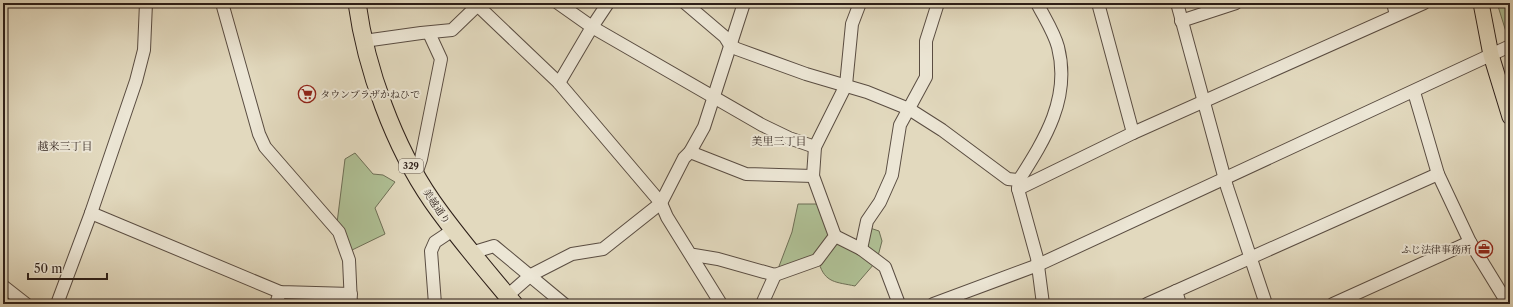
<svg xmlns="http://www.w3.org/2000/svg" width="1513" height="307" viewBox="0 0 1513 307" font-family="'Libre Caslon Text','Noto Serif JP',serif">
<rect width="100%" height="100%" fill="#e2d9be"/>
<filter id="stains"><feTurbulence type="fractalNoise" baseFrequency=".005" numOctaves="4"/><feColorMatrix values="0 0 0 0 .2 0 0 0 0 .09 0 0 0 0 .02 0 0 0 .5 -.17"/></filter>
<radialGradient id="worn" r=".72"><stop offset=".6" stop-color="#630" stop-opacity="0"/><stop offset="1" stop-color="#630" stop-opacity=".3"/></radialGradient>
<!-- green -->
<g fill="#afc095" stroke="#6e6f56">
<polygon points="1497,3 1510,3 1510,34 1507,35"/>
<polygon points="355,153 373,174 383,175 395,182 375,208 385,234 350,251 337,223 345,159"/>
<polygon points="798,204 827,204 832,235 815,258 778,269 792,232"/>
<polygon points="870,228 879,231 882,241 878,256 865,247"/>
<path d="M835,242L858,252L874,264L855,286C836,282 825,283 819,263Z"/>
</g>
<g fill="none" stroke-linecap="round" stroke-linejoin="round">
<defs>
<g id="minor">
<polyline points="222,3 259,134 265,147 339,232 349,260 351,304"/>
<polyline points="475,3 559,83 661,203 667,217 721,304"/>
<polyline points="558,3 592,27 762,125 789,138 815,147"/>
<polyline points="685,3 725,37 730,45 737,49 806,74 867,92 909,109 942,130 1008,179 1019,180 1018,189 1037,258 1043,304"/>
<polyline points="1098,3 1133,133"/>
<polyline points="1177,3 1227,187 1266,304"/>
<polyline points="1393,3 1396,15"/>
<polyline points="1181,21 1236,3"/>
<polyline points="364,41 421,33 452,30 480,3"/>
<polyline points="559,83 592,27 608,3"/>
<polyline points="1414,92 1438,174 1470,242 1508,304"/>
<polyline points="690,152 746,174 813,176"/>
<polyline points="416,174 421,159 441,59 429,33"/>
<path d="M1019,180C1045,139 1071,98 1058,47C1054,32 1044,17 1037,3"/>
<polyline points="1018,189 1133,133 1424,3"/>
<polyline points="91,213 280,292 351,294"/>
<polyline points="835,236 861,249 885,267 899,304"/>
<polyline points="861,249 867,221 880,202 892,175 900,125 926,77 926,41 938,3"/>
<polyline points="471,253 494,246 564,304"/>
<polyline points="693,258 694,255 718,259 775,275 817,260 835,236 813,176 815,147 846,85 852,24 860,3"/>
<polyline points="3,286 26,304"/>
<polyline points="1176,291 1180,304"/>
<polyline points="507,296 531,275 572,254 603,249 661,203 684,158 690,152 704,127 744,3"/>
<polyline points="57,304 91,213 136,81 144,50 146,3"/>
<polyline points="276,304 280,292"/>
<polyline points="435,304 431,251 435,242 453,230"/>
<polyline points="762,304 775,275"/>
<polyline points="933,304 1038,265 1510,46"/>
<polyline points="1147,304 1438,174"/>
<polyline points="1333,304 1470,242"/>
</g>
<polyline id="major" points="1481,3 1491,55 1510,117"/>
<path id="highway" d="M357,3C366,69 394,146 432,201C457,237 486,270 514,304"/>
</defs>
<!-- minor casing -->
<use href="#minor" stroke="#5a4d42" stroke-width="14"/>
<!-- major casing -->
<use href="#major" stroke="#2c1e18" stroke-width="17"/>
<!-- highway casing -->
<use href="#highway" stroke="#2c1e18" stroke-width="19"/>
<!-- minor -->
<use href="#minor" stroke="#ece6d5" stroke-width="12"/>
<!-- major -->
<use href="#major" stroke="#e2d9be" stroke-width="15"/>
<!-- highway -->
<use href="#highway" stroke="#e2d9be" stroke-width="17"/>
</g>
<!-- icons -->
<defs>
<symbol id="supermarket-ring" viewBox="-11 -11 22 22"><circle r="9.5" fill="#ece6d5" stroke="#8f2418" stroke-width="1.5"/><path d="M-6-5.5h2.5l.6 2H6L4.5 2H-2.5L-4.4-4H-6ZM-1.5 3.2a1.3 1.3 0 1 0 .1 0ZM3 3.2a1.3 1.3 0 1 0 .1 0Z" fill="#8f2418"/></symbol>
<symbol id="office-ring" viewBox="-11 -11 22 22"><circle r="9.5" fill="#ece6d5" stroke="#8f2418" stroke-width="1.5"/><path d="M-6-3h4V-5.5h4V-3h4V5H-6ZM-1-4.5V-3h2v-1.5ZM-6 0V1H6V0Z" fill="#8f2418"/></symbol>
</defs>
<g fill-rule="evenodd">
<use href="#supermarket-ring" x="297" y="84" width="20" height="20"/>
<use href="#office-ring" x="1474" y="239" width="20" height="20"/>
</g>
<g text-anchor="middle" stroke-width="4" stroke-linejoin="round" paint-order="stroke">
<!-- shield labels -->
<rect fill="#ece6d5" stroke="#665a51" stroke-width="1" x="399" y="159" width="24" height="14" rx="3"/>
<g font-size="9" font-weight="bold" fill="#2c1e18">
<text x="411" y="169">329</text>
</g>
<!-- poi labels -->
<g font-size="10" fill="#2c1e18" stroke="#ece6d5" text-anchor="start">
<text x="320" y="98">タウンプラザかねひで</text>
<text x="1471" y="253" text-anchor="end">ふじ法律事務所</text>
</g>
<!-- street labels -->
<g font-size="10" fill="#2c1e18" stroke="#ece6d5">
<text transform="translate(437 206) rotate(56)" y="4">美越通り</text>
</g>
<!-- neighbourhood labels -->
<g font-size="11" fill="#2c1e18" stroke="#ece6d5">
<text x="779" y="145">美里三丁目</text>
<text x="65" y="150">越来三丁目</text>
</g>
</g>
<!-- margin -->
<rect width="1513" height="307" fill="none" stroke="#e2d9be" stroke-width="16"/>
<rect x="4" y="4" width="1505" height="299" fill="none" stroke="#2c1e18" stroke-width="2"/>
<rect x="8" y="8" width="1497" height="291" fill="none" stroke="#2c1e18"/>
<!-- scale -->
<path d="M28 273v6h79v-6" fill="none" stroke="#2c1e18" stroke-width="2"/>
<text x="34" y="273" font-size="12" fill="#2c1e18" stroke="#ece6d5" stroke-width="3" paint-order="stroke">50 m</text>
<rect width="100%" height="100%" filter="url(#stains)"/>
<rect width="100%" height="100%" fill="url(#worn)"/>
</svg>
